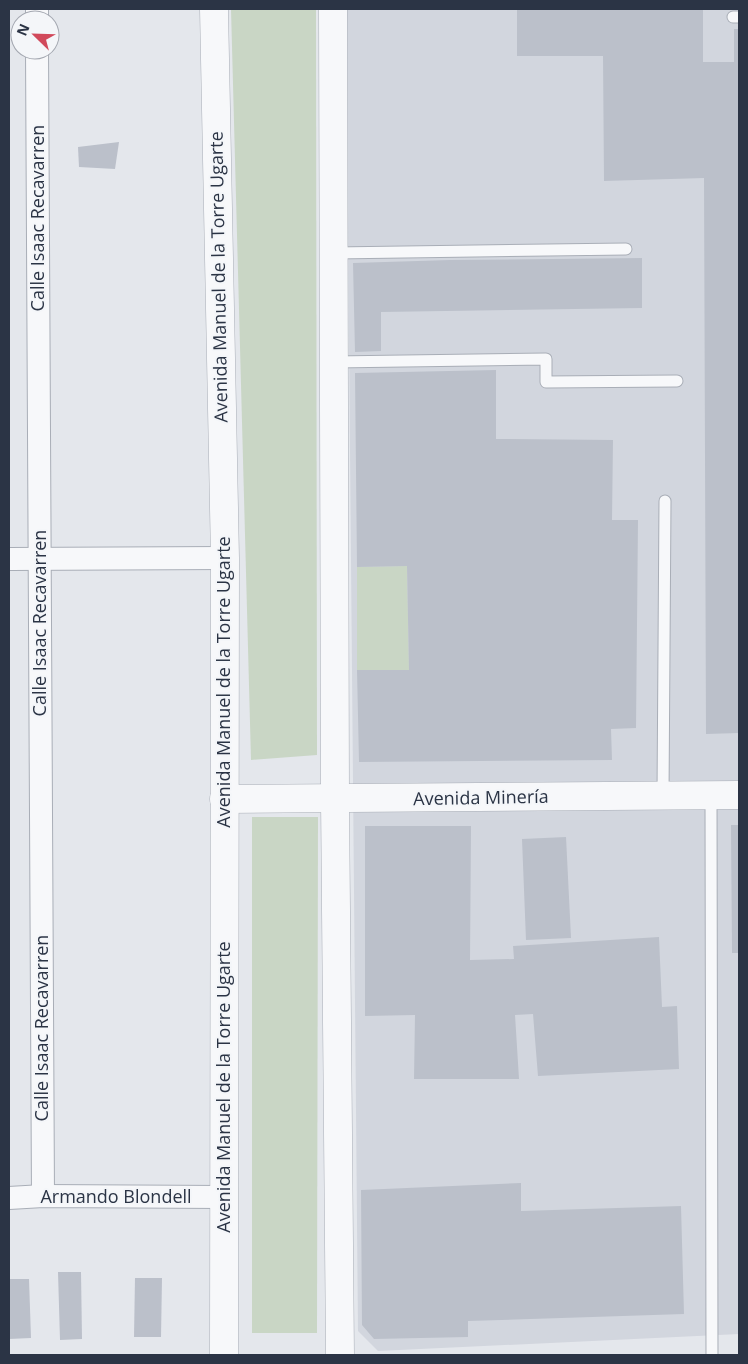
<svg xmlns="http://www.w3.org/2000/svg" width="748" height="1364" viewBox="0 0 748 1364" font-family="'Open Sans',sans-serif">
<rect width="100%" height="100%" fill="#e4e7ec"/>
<!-- built -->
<polygon fill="#d2d6de" points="346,9 739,9 739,1334 378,1351 358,1331"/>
<!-- green -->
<g fill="#c9d6c5">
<polygon points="231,9 316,9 317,755 251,760"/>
<polygon points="407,566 409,670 357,670 357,567"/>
<polygon points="252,817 318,817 317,1333 252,1333"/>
</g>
<!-- building -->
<g fill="#bbc0ca">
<polygon points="517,9 703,9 703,62 734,62 734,29 739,29 739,733 706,734 704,178 604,181 603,56 517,56"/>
<polygon points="119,142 115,169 79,167 78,147"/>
<polygon points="642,258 642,308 381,312 381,351 355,352 353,263 450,260"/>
<polygon points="496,370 496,439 613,440 612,520 638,520 636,728 611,729 612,760 359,762 357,670 409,670 407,566 357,567 355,373"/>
<polygon points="731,825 739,825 739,953 732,953"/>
<polygon points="365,826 471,826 470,960 514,959 513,946 659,937 662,1007 677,1006 679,1069 538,1076 533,1014 515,1015 519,1079 414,1079 415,1015 365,1016"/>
<polygon points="566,837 571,938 526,940 522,839"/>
<polygon points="521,1183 521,1211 681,1206 684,1314 468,1321 468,1337 374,1339 362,1325 361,1190"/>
<polygon points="58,1272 81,1272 82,1339 60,1340"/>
<polygon points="135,1278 162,1278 161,1337 134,1337"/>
<polygon points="9,1279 29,1279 31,1338 9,1339"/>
</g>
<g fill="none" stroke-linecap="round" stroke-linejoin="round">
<defs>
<g id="service">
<polyline points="733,17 739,17"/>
<polyline points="334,253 626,249"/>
<polyline points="334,362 546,359 546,382 677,381"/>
<polyline points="711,795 712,1355"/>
<polyline points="663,796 665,501"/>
</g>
<g id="minor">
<polyline points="37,9 37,20"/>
<polyline points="37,50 43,1196"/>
<polyline points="9,559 225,558"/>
<polyline points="9,1198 43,1196 223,1197"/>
</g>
<g id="tertiary">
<polyline points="214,9 225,558 224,1355"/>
<polyline points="333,9 335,799 340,1355"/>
<polyline points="224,799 739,795"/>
</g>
</defs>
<!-- service casing -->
<use href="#service" stroke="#a9aeb7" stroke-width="13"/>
<!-- minor casing -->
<use href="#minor" stroke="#a9aeb7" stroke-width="24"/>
<!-- tertiary casing -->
<use href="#tertiary" stroke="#a9aeb7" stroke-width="29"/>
<!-- service -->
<use href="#service" stroke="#f7f8fa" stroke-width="11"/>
<!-- minor -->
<use href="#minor" stroke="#f7f8fa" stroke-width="22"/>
<!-- tertiary -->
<use href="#tertiary" stroke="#f7f8fa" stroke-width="28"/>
</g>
<g text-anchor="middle" stroke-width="4" stroke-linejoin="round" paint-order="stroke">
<!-- street labels -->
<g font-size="18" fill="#2b3445" stroke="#f4f6f9">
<text transform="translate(38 218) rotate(-90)" y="6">Calle Isaac Recavarren</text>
<text transform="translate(219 277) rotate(-91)" y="6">Avenida Manuel de la Torre Ugarte</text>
<text transform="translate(40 623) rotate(-90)" y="6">Calle Isaac Recavarren</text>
<text transform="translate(224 682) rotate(-90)" y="6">Avenida Manuel de la Torre Ugarte</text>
<text transform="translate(481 798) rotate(-1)" y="6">Avenida Minería</text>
<text transform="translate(42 1028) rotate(-90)" y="6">Calle Isaac Recavarren</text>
<text transform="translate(224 1087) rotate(-90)" y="6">Avenida Manuel de la Torre Ugarte</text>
<text x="116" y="1203">Armando Blondell</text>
</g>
</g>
<!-- border -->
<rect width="748" height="1364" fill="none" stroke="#2b3445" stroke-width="20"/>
<!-- north arrow -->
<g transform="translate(35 35) rotate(293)"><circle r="24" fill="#f4f6f9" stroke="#a4a8b1"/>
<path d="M0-4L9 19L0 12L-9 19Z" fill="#d1495b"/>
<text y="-8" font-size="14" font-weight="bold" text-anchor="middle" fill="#2b3445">N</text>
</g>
</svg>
